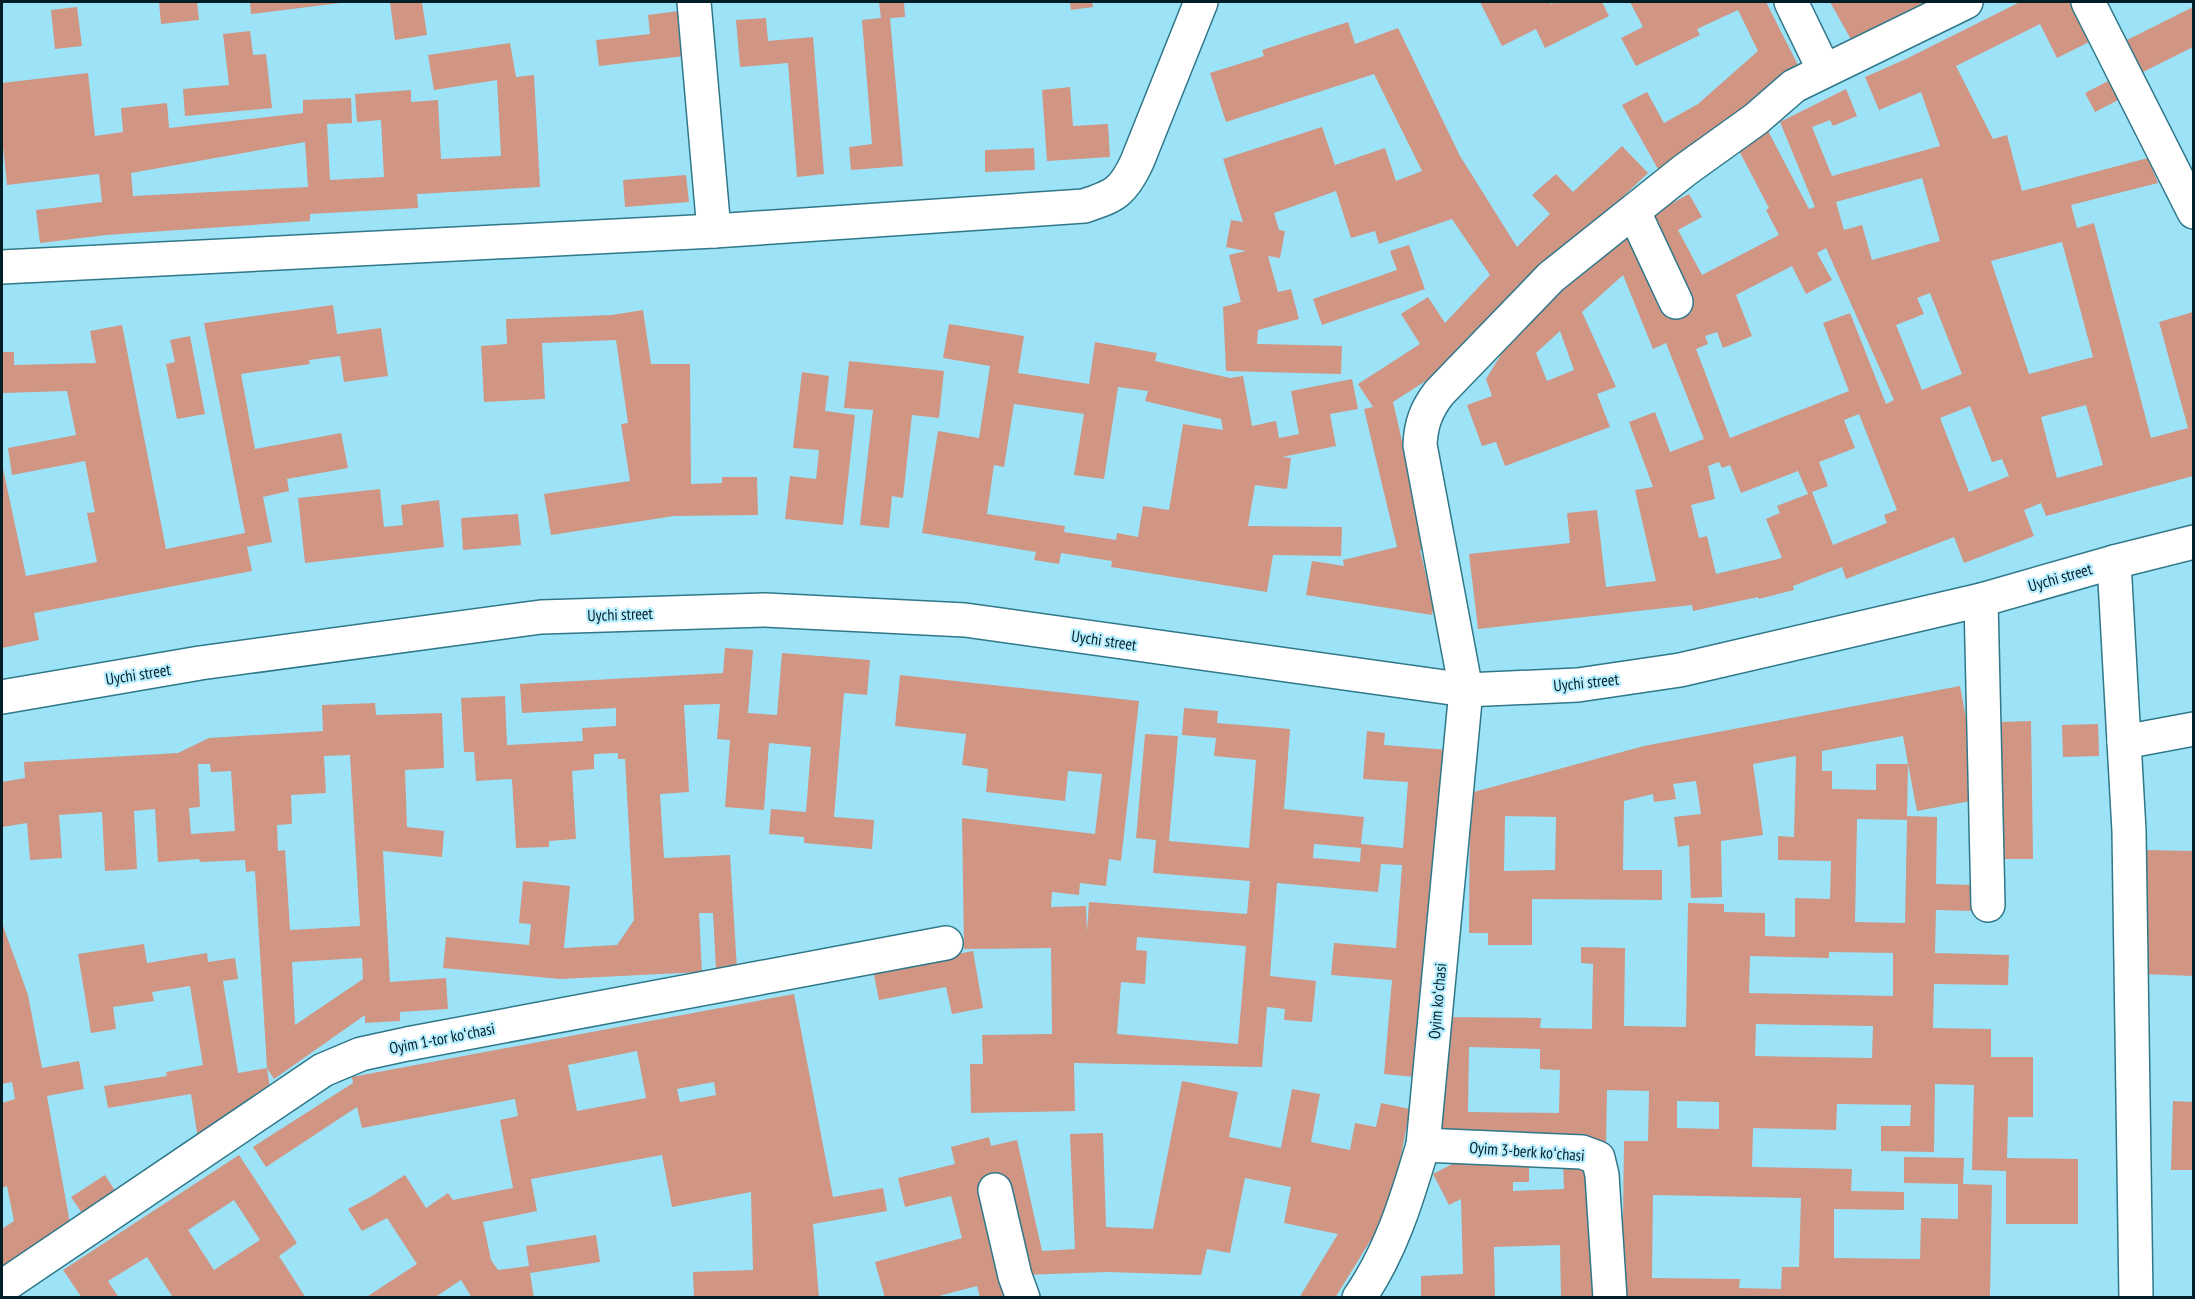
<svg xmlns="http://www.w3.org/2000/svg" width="2195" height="1299" viewBox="0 0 2195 1299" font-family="'PT Sans Narrow',sans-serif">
<rect width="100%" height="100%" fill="#9de3f8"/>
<!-- building -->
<g fill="#d09583" fill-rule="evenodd">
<polygon points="159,2 197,2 199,20 161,24"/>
<polygon points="250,2 339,2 340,3 251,14"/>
<polygon points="390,2 422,2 427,35 395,40"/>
<polygon points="879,2 904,2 905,17 890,18 903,166 851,170 849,147 872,144 862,20 881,18"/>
<polygon points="1070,2 1092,2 1093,7 1071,10"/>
<polygon points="1480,2 1550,2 1551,4 1556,2 1602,2 1609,16 1545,48 1536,29 1502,46"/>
<polygon points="1630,2 1766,2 1799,67 1723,133 1658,169 1622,105 1647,92 1664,123 1698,104 1758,51 1738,10 1697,29 1700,35 1636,66 1621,38 1643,27"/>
<polygon points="1830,2 1932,2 1853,43"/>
<path d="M2020,2H2072L2091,41L2057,58L2040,24L1956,66L1993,139L2007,135L2022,191L2148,158L2158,183L2071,205L2077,228L2094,223L2151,438L2188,428L2159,322L2193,312V476L2046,516L2041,503L2024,510L2034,536L1964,563L1954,537L1846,579L1842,567L1793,586L1794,590L1759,599L1758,597L1693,611L1692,605L1478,629L1469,554L1570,543L1567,513L1597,510L1606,587L1656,581L1635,490L1653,487L1629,422L1655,412L1670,452L1704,439L1666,343L1653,349L1623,275L1582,312L1616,387L1597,394L1610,427L1505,466L1496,442L1482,446L1467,405L1492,396L1486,379L1510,340L1525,323L1638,223L1678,318L1691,313L1646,217L1689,194L1702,217L1678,230L1702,275L1779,235L1766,210L1769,208L1736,145L1767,129L1809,209L1815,207L1780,122L1846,89L1857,116L1833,126L1830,120L1812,127L1832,176L1940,146L1921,92L1879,110L1865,77L1906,59ZM1922,178L1940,241L1872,260L1862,225L1844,230L1836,202ZM2062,242L2093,357L2029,374L1991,261ZM1826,248L1894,400L1886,404L1850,313L1823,323L1849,391L1730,438L1696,349L1708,344L1705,336L1717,332L1723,348L1752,336L1736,295L1792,266L1806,294L1832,280L1817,253ZM1930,293L1962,374L1922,390L1896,325L1924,314L1917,298ZM1560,331L1574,370L1547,381L1536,353ZM2086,405L2103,465L2057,478L2041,417ZM1970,406L1992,462L2002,459L2009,476L1969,492L1940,418ZM1859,414L1897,510L1884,515L1887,523L1833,545L1812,492L1828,486L1819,462L1855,448L1844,420ZM1719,462L1722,468L1730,465L1741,493L1798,471L1808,494L1777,506L1780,513L1766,519L1782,558L1716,574L1707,536L1699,538L1691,505L1715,499L1708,466Z"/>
<polygon points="77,7 82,46 55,49 51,10"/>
<polygon points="2193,7 2193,47 2141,73 2125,41"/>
<polygon points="679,11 685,56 599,66 596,40 650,34 648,15"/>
<polygon points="766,18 768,41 813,37 824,174 797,177 788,63 740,67 736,20"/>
<polygon points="1348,22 1355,44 1398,28 1460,156 1517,247 1550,214 1532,195 1556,174 1573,192 1622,146 1648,173 1598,220 1466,355 1393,402 1427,549 1420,550 1427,579 1438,581 1432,615 1306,595 1312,561 1344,566 1343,560 1397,547 1364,409 1373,407 1358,384 1420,344 1401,314 1428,297 1445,323 1490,275 1452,219 1379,244 1375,231 1351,238 1336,191 1274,213 1279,230 1285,231 1280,258 1268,256 1278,292 1291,289 1299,319 1258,330 1257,344 1342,346 1341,374 1226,371 1223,307 1241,302 1229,255 1246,251 1226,247 1231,220 1243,222 1223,159 1322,127 1335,165 1385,148 1396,181 1422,171 1374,74 1226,122 1210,73 1264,56 1262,50"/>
<polygon points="250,31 253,55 266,54 272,108 185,116 183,89 229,85 223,34"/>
<path d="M510,43L516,77L534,75L540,187L417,194L418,208L310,214V221L106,235L40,243L36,210L102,202L99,174L7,185L2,137V83L88,73L95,136L123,132L121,108L167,103L169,128L303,113V100L351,98L352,123L327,124L330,180L384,177L381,120L357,122L355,94L411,90V102L438,100L441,159L501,156L497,80L434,90L428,55ZM305,142L308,187L133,196L131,173Z"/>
<polygon points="2114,78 2124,97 2095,112 2085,93"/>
<polygon points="1070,87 1073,126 1108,124 1110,157 1047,161 1042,90"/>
<polygon points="1034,148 1035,170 985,172 985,150"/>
<polygon points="686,175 689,202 625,207 623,180"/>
<polygon points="1409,245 1425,289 1322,325 1313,299 1397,270 1390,251"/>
<polygon points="333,305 337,334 381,328 388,376 344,382 340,356 309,360 310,364 241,374 255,449 341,433 348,468 287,479 289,491 263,497 272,542 247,547 252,571 34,613 39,640 2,648 2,464 26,576 97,562 87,513 95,512 85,461 12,475 8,448 76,435 67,391 2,393 2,352 14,352 14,365 96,363 90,331 122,325 166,549 245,533 204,323"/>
<polygon points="643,310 651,364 690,364 691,484 722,483 722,477 757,477 758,515 674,516 551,535 544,494 630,481 621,424 628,423 616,340 542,343 545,399 484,402 481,346 507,344 506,319 612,315"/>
<path d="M949,324L1024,336L1018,373L1089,384L1095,342L1157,353L1155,361L1230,378L1243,376L1252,426L1276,421L1279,438L1299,434L1291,391L1352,379L1358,409L1330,414L1336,446L1282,457L1291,458L1287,489L1255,485L1248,526L1342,527L1341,556L1273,555L1267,592L1111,567L1112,561L1061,553L1059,564L1034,560L1036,552L922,533L938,431L979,438L990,366L943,358ZM1118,387L1148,391L1145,401L1221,419L1223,430L1183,424L1169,510L1143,506L1138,537L1117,533L1116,540L1064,532L1065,526L987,514L994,465L1004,467L1014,404L1084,414L1074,475L1104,479Z"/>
<polygon points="190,336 205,414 177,419 166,364 175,362 170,340"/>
<polygon points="849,361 944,371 939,418 912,415 903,498 892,496 889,528 860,525 873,410 844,408"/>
<polygon points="802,372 829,376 825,411 855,415 843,525 785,519 790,476 816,479 819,450 793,448"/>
<polygon points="380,489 384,527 403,525 401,505 439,500 444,547 305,563 298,498"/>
<polygon points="518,514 521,545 463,550 461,518"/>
<polygon points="725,648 753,650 748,713 777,715 782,653 870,660 867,695 844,693 834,817 874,820 872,849 804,843 804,837 769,834 771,809 806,812 811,747 769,743 764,810 725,807 730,740 717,739 720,704 684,705 689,792 660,794 664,858 730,855 737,969 716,970 713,913 699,913 702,972 560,979 443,968 446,937 529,945 531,924 519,923 523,881 570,886 564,948 617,945 634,920 625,759 618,759 618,753 594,754 594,769 572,771 576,839 549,841 549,847 516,848 512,779 476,781 474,752 464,752 461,698 505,696 507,745 583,741 582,728 616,726 616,708 522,713 520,684 723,673"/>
<path d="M900,675L1139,701L1121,861L1109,859L1106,886L1080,883L1079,895L1052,892L1051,907L1086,906L1087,932L1089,902L1247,914L1250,881L1153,873L1156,840L1136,838L1145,734L1178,736L1169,841L1249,848L1256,760L1214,756L1216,738L1182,735L1184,708L1218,711L1217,723L1290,729L1284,809L1364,817L1361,844L1403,848L1408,782L1363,779L1367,731L1385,733L1384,745L1449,750L1416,1077L1384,1074L1392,980L1331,975L1334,943L1396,948L1402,865L1381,864L1378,892L1277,883L1270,976L1316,981L1312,1022L1284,1020L1285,1009L1267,1007L1262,1067L1074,1063L1075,1111L971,1113L970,1064H983L982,1035L1052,1034L1051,948L964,949L962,818L1095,834L1102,774L1068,771L1065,801L986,792L988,769L962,765L966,734L895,726ZM1314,844L1361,848L1360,862L1313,858ZM1137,937L1246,946L1238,1044L1117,1034L1121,982L1145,984L1147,951L1136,950Z"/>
<path d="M1960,686L1981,799L1917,811L1908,764L1903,736L1822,751V771H1832V789L1876,790V764H1908L1907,816L1937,817L1936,884L1975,885L1974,911L1936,910L1935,953L2009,955L2008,985L1934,984L1933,1028L1991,1029V1057H2033V1117H2008L2007,1158L2078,1159V1224H2006V1171L1972,1170L1974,1085L1935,1084L1934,1152L1881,1151V1126H1910L1911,1105L1837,1104L1836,1130L1753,1128L1752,1167L1852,1169L1851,1191L1904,1192V1210L1834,1209V1258L1920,1259L1921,1218L1958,1219V1184L1904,1183V1157L1964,1158L1963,1184L1992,1185L1990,1298H1622L1624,1141H1648L1649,1091L1607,1090L1606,1146L1438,1142L1440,1017L1541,1018L1540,1028L1592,1029L1593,964L1581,963V947L1625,948L1624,1026L1686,1027L1688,903L1724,904V912L1765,913V936L1795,937V898L1830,899L1831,861L1778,860V836L1794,837L1796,756L1753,764L1763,835L1721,841L1722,897L1691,898L1689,845L1678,847L1674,817L1701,814L1696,781L1673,784L1676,799L1654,802L1653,794L1624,801L1623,870H1662V900L1532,899V945H1488V933H1469L1470,793L1644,746ZM1505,816L1556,817L1555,870L1504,871ZM1857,819L1907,820L1905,923L1855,922ZM1829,952L1893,953V996L1749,993L1750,956L1829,958ZM1756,1024L1873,1026L1872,1058L1755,1056ZM1469,1047L1540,1049V1069L1560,1070L1559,1113L1468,1112ZM1677,1101L1719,1102V1129L1677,1128ZM1653,1195L1801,1198L1799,1267H1782L1781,1289L1739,1288L1740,1279L1652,1278Z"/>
<path d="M375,703L376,715L442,713L444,768L405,770L407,827L444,831L442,857L383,851L390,982L446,978L448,1009L400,1012V1021L365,1023V1015L274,1079L267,1068L255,871L246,872L245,860L200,862L199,859L158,862L155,809L134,811L137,869L105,871L102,812L59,815L62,858L30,860L27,823L2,827V782L25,778L24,762L178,753L209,738L323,731L322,705ZM350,755L360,926L290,930L285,850L278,851L277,825L292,824L291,795L326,793L324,756ZM198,764H210L211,772L231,771L235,831L191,834L189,808L200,807ZM362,958L363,979L295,1025L292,962Z"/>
<polygon points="2031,721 2033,859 2002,859 2000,722"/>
<polygon points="2098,724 2099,756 2063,757 2062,725"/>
<polygon points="2146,850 2193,851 2193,976 2143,974"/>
<polygon points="2,923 28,995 42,1068 79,1061 84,1089 47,1096 71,1229 2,1276 2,1229 14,1221 7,1186 2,1188 2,1103 15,1099 12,1082 2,1084"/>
<polygon points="144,944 147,963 207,953 208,962 235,958 238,979 223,981 238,1073 267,1068 270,1089 198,1139 191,1094 108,1108 104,1086 167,1076 166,1072 203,1065 190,986 152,992 154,1001 113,1007 116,1029 91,1033 78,954"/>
<polygon points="973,951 983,1008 952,1014 946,987 879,1000 873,970"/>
<path d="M794,994L833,1197L883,1188L887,1211L813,1224L819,1298H694L693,1272L753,1270L751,1192L672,1207L662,1155L531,1179L537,1211L483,1222L491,1260L498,1270L529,1266L526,1246L596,1235L600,1262L530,1273L534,1298H472L461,1280L434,1298H365L417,1264L387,1218L362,1231L348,1209L372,1196L405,1175L426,1208L448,1193L453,1200L513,1188L500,1120L518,1116L515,1099L362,1128L357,1107L266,1167L253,1147L353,1083L352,1077ZM637,1051L646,1098L577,1111L568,1065ZM714,1082L716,1095L680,1102L677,1089Z"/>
<polygon points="1182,1081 1238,1092 1229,1137 1281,1148 1292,1089 1320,1094 1311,1142 1350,1150 1355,1123 1376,1127 1381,1103 1410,1109 1391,1207 1335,1298 1299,1298 1338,1234 1284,1223 1291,1187 1245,1178 1230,1253 1207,1249 1201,1275 1108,1272 1022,1275 1016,1298 980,1298 977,1286 939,1296 940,1298 885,1298 875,1262 962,1238 951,1196 905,1207 898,1178 955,1164 951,1147 989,1137 991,1146 1017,1140 1042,1251 1075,1249 1070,1134 1103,1133 1106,1227 1153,1229"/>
<polygon points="2173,1101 2193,1102 2193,1170 2171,1170"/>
<path d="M239,1155L297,1243L279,1256L306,1298H170L172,1296L147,1257L108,1281L119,1298H82L63,1270ZM234,1200L260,1240L214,1270L188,1230Z"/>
<polygon points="1512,1159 1513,1167 1529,1167 1529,1182 1513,1182 1513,1191 1564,1189 1563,1164 1596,1164 1599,1298 1561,1298 1560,1245 1494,1247 1495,1298 1421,1298 1421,1276 1463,1274 1461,1199 1449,1205 1433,1174 1460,1160"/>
<polygon points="105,1175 121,1200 88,1222 71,1197"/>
</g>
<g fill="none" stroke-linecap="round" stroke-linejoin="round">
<defs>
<g id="minor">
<polyline points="694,2 714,231"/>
<polyline points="1791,2 1824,70"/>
<polyline points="2088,2 2194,212"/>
<polyline points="1634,212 1676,302"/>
<path d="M2,267L714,231L1084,206C1115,196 1123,192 1137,162L1201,2"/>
<polyline points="2114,562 2129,831 2136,1298"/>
<polyline points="1981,600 1988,905"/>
<polyline points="2124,742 2194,729"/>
<polyline points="1423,1145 1582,1152 1598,1158 1602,1175 1610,1298"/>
<polyline points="995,1190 1015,1276 1023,1298"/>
<polyline points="2,1287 323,1070 361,1054 407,1044 946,943"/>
<path d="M1359,1298C1391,1252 1407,1199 1423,1145L1466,690L1420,445C1421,424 1426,410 1439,393L1551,277L1685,170L1756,119L1794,86L1966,2"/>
</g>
<polyline id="major" points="2,697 200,663 541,617 765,610 965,620 1466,690 1578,685 1680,670 1981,600 2114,562 2194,542"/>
</defs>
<!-- minor casing -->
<use href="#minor" stroke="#2f7789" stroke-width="36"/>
<!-- major casing -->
<use href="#major" stroke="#2f7789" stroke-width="36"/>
<!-- minor -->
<use href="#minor" stroke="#fff" stroke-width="33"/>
<!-- major -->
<use href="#major" stroke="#fff" stroke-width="33"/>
</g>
<g text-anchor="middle" stroke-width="4.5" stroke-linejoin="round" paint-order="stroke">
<!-- street labels -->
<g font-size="16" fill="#011e26" stroke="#b7eeff">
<text transform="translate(2060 577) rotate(-16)" y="6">Uychi street</text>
<text transform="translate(620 614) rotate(-2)" y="6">Uychi street</text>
<text transform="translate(1104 640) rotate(8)" y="6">Uychi street</text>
<text transform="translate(138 674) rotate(-9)" y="6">Uychi street</text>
<text transform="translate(1586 682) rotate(-6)" y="6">Uychi street</text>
<text transform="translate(1437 1001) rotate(-85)" y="6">Oyim koʻchasi</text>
<text transform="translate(442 1038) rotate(-11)" y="6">Oyim 1-tor koʻchasi</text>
<text transform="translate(1527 1151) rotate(4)" y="6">Oyim 3-berk koʻchasi</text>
</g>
</g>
<!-- border -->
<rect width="2195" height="1299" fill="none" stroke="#011e26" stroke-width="6"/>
</svg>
